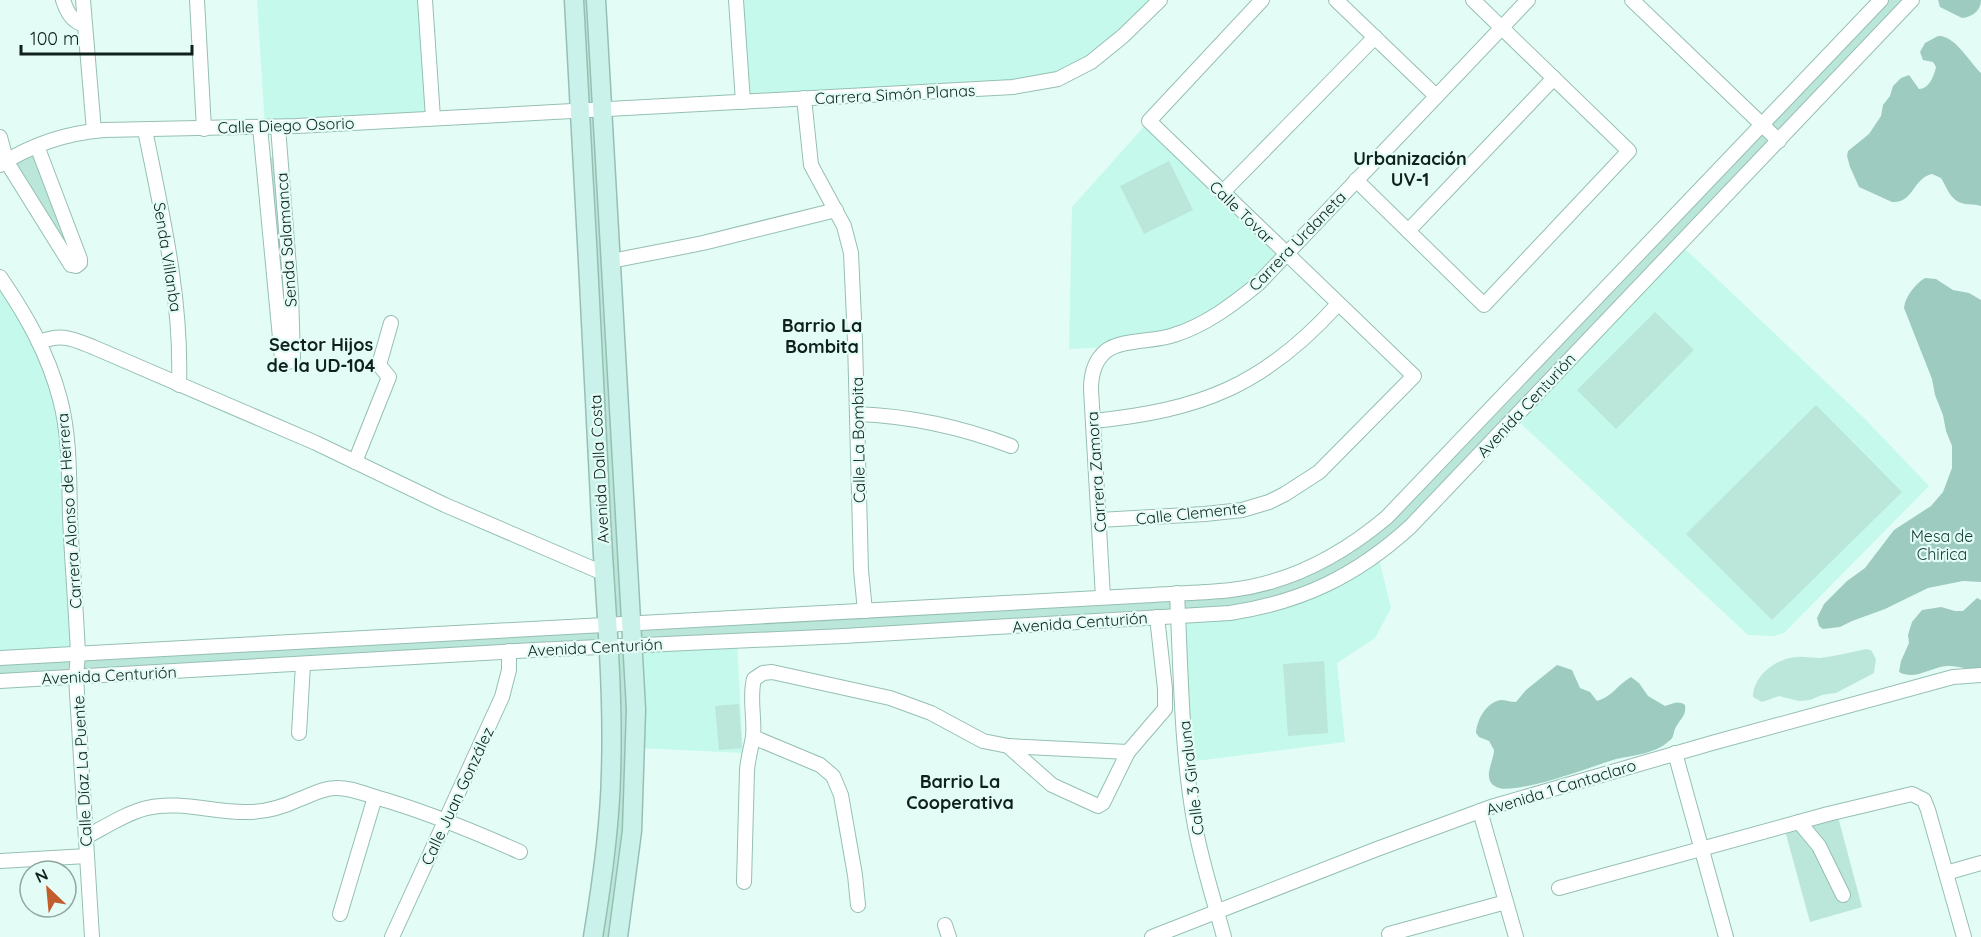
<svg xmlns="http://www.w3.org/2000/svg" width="1981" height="937" viewBox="0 0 1981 937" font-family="Quicksand,sans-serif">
<rect width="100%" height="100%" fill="#e3fdf6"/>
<!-- built -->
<g fill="#c4f9eb">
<polygon points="257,0 425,0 433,118 265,127"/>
<polygon points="736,0 1160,0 1144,17 1058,79 743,102"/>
<polygon points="1149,121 1286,255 1205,322 1113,347 1069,349 1072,207"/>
<polygon points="1680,244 1864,418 1929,486 1784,633 1774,636 1748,635 1515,418"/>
<polygon points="0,277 61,400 78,654 0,658"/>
<polygon points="1378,555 1391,608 1375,638 1337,663 1345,742 1188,762 1179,617"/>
<polygon points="737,641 743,753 638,748 632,646"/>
</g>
<!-- green -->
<g fill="#bbe6da" fill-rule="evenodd">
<path d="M574,0H596L630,623L1256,585L1368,534L1881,0H1912L1368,562L1257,609L631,645L618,937H593L599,903L608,646L0,681V658L607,624ZM630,623L631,645L608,646L607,625Z"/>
<polygon points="34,147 78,265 7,161"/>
<polygon points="280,157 291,293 274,295 262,158"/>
<polygon points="1169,161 1193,210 1144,234 1120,186"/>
<polygon points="1655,312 1694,350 1616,429 1577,390"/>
<polygon points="1816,405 1902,492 1772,620 1686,534"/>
<path d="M1866,649L1871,650L1876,659L1874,673L1836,693L1822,695L1810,700L1799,701L1779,696L1762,702L1753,697C1753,676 1776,658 1797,657C1805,656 1812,658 1820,658C1836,656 1851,652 1866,649Z"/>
<polygon points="1324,661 1328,733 1288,736 1283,664"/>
<polygon points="739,704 742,748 719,750 715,706"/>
<polygon points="1837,813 1862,907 1810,922 1784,827"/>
</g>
<!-- forest -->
<g fill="#9dcbbf">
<path d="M1938,0H1981C1981,11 1972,17 1962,18L1940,7Z"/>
<path d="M1938,36C1955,35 1970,63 1981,73V206C1975,204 1971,205 1965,204C1950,201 1948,189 1941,178L1932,174C1913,178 1913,204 1892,202L1859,187L1850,167L1847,156L1848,151L1869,134L1881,116L1883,105L1890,96L1893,86L1901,78L1909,75L1919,89C1929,89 1934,76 1936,67L1933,62L1923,60L1920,52L1925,43Z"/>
<path d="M1925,278L1936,279L1953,290L1969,293L1981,300V582L1963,581L1928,588L1885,609L1852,621L1840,627L1823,629L1819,626L1817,618L1824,604L1847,581L1865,568L1894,530L1931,506L1943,492L1952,468V446L1946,431L1943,415L1935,395L1932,379L1904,308C1905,297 1915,284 1925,278Z"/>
<path d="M1977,598L1981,600V670C1969,671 1959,665 1947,666C1931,667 1915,681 1899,672L1901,661L1909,643L1908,635L1912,622L1922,610L1941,607L1955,611H1963Z"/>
<path d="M1557,665L1572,670L1580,688L1590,692L1597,701C1612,697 1618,684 1631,677L1639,683L1648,696L1665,706C1673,704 1678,700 1685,705C1687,716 1679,720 1675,729C1673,734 1674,738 1669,741C1654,755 1631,755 1613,760C1581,770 1548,784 1515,788C1508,789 1499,790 1493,785C1483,776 1494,761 1494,750L1489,741L1479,737L1476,733C1477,720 1486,702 1501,700C1506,700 1510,702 1516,702L1526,690Z"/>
</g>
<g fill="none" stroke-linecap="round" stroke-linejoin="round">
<defs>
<g id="street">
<path d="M63,0C67,12 72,22 85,25"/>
<polyline points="83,0 94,131"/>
<polyline points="197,0 204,129"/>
<polyline points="425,0 433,118"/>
<polyline points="736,0 743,102"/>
<polyline points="1336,0 1436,96"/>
<polyline points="1632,0 1779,141"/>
<polyline points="804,98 811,165 844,226 851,253 855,341 861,570 865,611"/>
<polyline points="260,127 282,359 285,363 291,361 293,358 291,293 278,127"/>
<path d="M145,130C162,214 182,298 179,385"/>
<polyline points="0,137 6,159"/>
<polyline points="0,151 71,265 76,266 80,263 80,259 37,146"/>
<path d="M0,165C31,145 67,133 104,130L297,126L1013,87L1058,79L1091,62L1123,36L1160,0"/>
<polyline points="1356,180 1484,305 1629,151 1473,0"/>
<polyline points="1222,193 1375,37"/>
<polyline points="1408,231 1554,78"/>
<polyline points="611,261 703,243 836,210"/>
<path d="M0,277C26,315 48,353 60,399C70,436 69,478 70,517C72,562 76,608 78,654L76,677L92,937"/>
<path d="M40,342C62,333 73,339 93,347L316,443L445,505L603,573"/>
<path d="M857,414C911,416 961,427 1011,446"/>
<path d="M1093,421C1201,410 1264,386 1338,304"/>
<polyline points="355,462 389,377 379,365 391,323"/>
<polyline points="1099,520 1205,514 1242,510 1269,502 1285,494 1319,472 1414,376 1149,121 1262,0"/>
<path d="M1177,593C1181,671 1181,750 1195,826C1202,864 1214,900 1224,937"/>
<path d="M1103,597L1091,389C1091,375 1095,360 1106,351C1121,339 1155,342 1174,335C1206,325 1232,305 1258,284L1528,0"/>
<path d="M0,658L1153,595C1179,593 1205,593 1231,590C1290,583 1342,555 1387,517L1881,0"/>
<path d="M0,681L534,650L844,636L1230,613C1302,602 1356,576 1410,527L1912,0"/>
<polyline points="299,733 303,664"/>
<polyline points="753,737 820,765 833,776 841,795 855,875 858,905"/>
<polyline points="1008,746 1052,785 1098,806 1103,803 1128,752 1165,709 1165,689 1157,617"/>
<polyline points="1675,753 1726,937"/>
<polyline points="1480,811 1516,937"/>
<polyline points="1799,822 1819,846 1843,895"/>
<path d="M86,837C105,827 126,813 147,808C180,800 215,813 248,812C267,812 283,807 300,799C311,795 323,788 335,788C348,787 362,793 375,797C425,811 473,831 520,852"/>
<polyline points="0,861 87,856"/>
<polyline points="1946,873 1981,863"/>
<path d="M744,882L747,770C748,759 751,748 753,737C755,717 749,699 754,679L763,673L772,672L890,698L931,713L983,741L1008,746L1128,752"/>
<polyline points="1559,888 1828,814 1912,794 1924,800 1928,810 1964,937"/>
<polyline points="340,914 375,797"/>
<polyline points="945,925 949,937"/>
<polyline points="1389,934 1506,902"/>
<polyline points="392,937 502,697 509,670 509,651"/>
<polyline points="1152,937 1377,849 1491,807 1712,743 1953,677 1981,675"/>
</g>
<g id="secondary">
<path d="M574,0C583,167 592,333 600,500C604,591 614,682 611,773C610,828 602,883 593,937"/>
<polyline points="596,0 636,709 632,831 618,937"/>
</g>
</defs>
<!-- street casing -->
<use href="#street" stroke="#96bfb4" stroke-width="16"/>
<!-- secondary casing -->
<use href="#secondary" stroke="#96bfb4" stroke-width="21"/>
<!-- street -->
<use href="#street" stroke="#fff" stroke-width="14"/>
<!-- secondary -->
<use href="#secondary" stroke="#caf2ea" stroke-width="18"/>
</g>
<g text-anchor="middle" stroke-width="4.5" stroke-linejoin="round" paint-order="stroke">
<!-- street labels -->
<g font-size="16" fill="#10211d" stroke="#e3fdf6">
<text transform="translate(895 94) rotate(-3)" y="6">Carrera Simón Planas</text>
<text transform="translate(286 125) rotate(-2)" y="6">Calle Diego Osorio</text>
<text transform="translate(1242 212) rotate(44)" y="6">Calle Tovar</text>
<text transform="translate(286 240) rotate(-94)" y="6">Senda Salamanca</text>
<text transform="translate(1297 241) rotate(-46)" y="6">Carrera Urdaneta</text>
<text transform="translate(168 257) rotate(81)" y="6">Senda Villanba</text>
<text transform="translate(1526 405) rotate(-47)" y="6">Avenida Centurión</text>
<text transform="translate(858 440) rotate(-91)" y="6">Calle La Bombita</text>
<text transform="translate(599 469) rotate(-93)" y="6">Avenida Dalla Costa</text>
<text transform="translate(1096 472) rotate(-94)" y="6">Carrera Zamora</text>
<text transform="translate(69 511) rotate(-94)" y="6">Carrera Alonso de Herrera</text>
<text transform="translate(1191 513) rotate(-6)" y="6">Calle Clemente</text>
<text transform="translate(1080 622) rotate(-4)" y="6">Avenida Centurión</text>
<text transform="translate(595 647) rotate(-3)" y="6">Avenida Centurión</text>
<text transform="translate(109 675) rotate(-3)" y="6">Avenida Centurión</text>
<text transform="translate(82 771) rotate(-93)" y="6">Calle Díaz La Puente</text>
<text transform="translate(1191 778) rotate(-97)" y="6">Calle 3 Giraluna</text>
<text transform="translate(1561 787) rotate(-17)" y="6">Avenida 1 Cantaclaro</text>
<text transform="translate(457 796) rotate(-65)" y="6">Calle Juan González</text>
</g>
<!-- park labels -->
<g font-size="16" fill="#123c33" stroke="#e3fdf6">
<text x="1942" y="542">Mesa de<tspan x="1942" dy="18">Chirica</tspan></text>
</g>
<!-- neighbourhood labels -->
<g font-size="18" font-weight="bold" fill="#10211d" stroke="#e3fdf6">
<text x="1410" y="165">Urbanización<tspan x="1410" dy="21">UV-1</tspan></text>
<text x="822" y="332">Barrio La<tspan x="822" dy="21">Bombita</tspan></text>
<text x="321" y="351">Sector Hijos<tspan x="321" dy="21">de la UD-104</tspan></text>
<text x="960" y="788">Barrio La<tspan x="960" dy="21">Cooperativa</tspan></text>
</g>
</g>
<!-- north arrow -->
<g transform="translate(48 889) rotate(334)"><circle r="28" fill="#e3fdf6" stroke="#8fa59f" stroke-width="1.5"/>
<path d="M0-4.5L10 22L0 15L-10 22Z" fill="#c35d2e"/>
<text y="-9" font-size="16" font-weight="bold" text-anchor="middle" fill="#10211d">N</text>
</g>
<!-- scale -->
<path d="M21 45v9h171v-9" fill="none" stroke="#10211d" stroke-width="3"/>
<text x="30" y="45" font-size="18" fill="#10211d" stroke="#e3fdf6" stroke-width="4.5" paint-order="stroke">100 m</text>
</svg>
